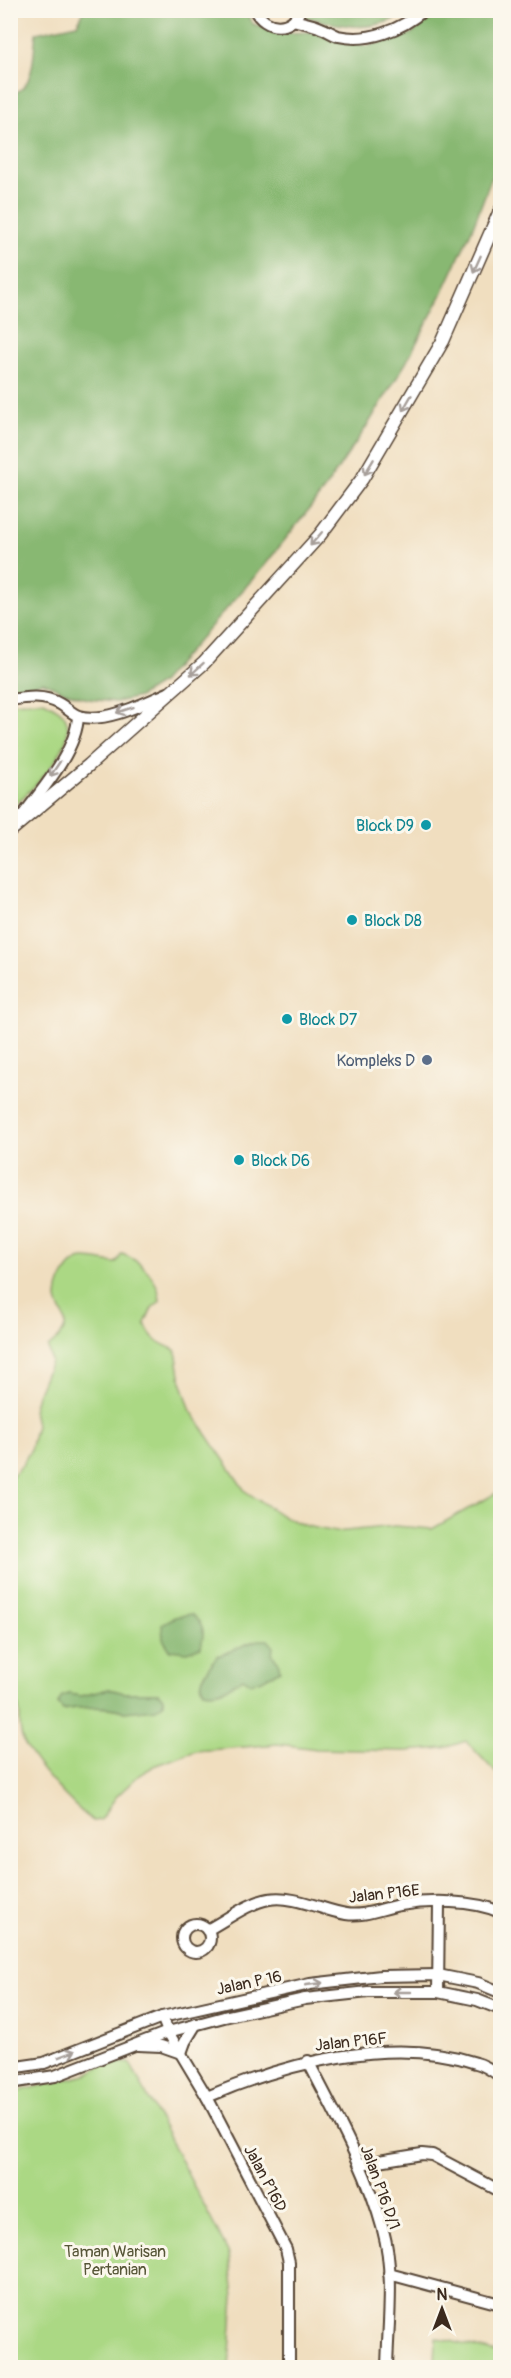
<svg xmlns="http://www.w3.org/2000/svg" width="511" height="2378" viewBox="0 0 511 2378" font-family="Pangolin,sans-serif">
<rect width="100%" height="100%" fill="#fbf7ec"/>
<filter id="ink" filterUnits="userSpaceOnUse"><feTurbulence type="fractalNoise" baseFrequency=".0167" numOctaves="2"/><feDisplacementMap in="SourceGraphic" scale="12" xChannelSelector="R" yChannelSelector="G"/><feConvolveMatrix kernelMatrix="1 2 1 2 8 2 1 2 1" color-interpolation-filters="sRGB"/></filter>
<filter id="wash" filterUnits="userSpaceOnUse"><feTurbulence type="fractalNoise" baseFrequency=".008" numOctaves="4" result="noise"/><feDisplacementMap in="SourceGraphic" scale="24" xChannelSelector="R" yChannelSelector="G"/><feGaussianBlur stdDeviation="1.35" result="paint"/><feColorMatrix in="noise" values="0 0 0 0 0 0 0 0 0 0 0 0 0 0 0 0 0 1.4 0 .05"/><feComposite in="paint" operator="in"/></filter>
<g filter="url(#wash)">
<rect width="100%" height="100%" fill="#f0debf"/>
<!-- green -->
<g fill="#abd884" stroke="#738151" stroke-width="1.5" fill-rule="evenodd">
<path d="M44,701C52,706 63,710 66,719C77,748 31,791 11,808V703Z"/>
<path d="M122,1254C142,1261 159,1279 160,1301L152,1308L145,1323C150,1339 160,1344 176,1350L181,1381L191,1411L245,1491L284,1517L306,1526L336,1532L395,1526L432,1529L500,1491V1777L466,1741L444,1748L405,1751L317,1749L278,1744L196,1751L156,1765L139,1775L116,1797L100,1820L93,1821C73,1806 32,1763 23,1740C16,1726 26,1708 11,1697V1477L22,1465L30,1451L36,1425L33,1410L37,1395L51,1362L48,1347C54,1342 61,1337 64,1330C69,1318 58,1310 57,1299C57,1285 66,1266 79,1260C88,1256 104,1263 116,1263ZM228,1653L243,1678C230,1686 220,1694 204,1691L201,1686L203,1677L217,1656ZM109,1689L124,1693H157L163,1698L135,1710L124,1712C113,1705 77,1707 63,1710L58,1704L62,1696L68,1694L82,1696Z"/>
<polygon points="107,2062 130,2063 229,2254 234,2296 229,2367 11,2367 11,2093 86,2075"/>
<polygon points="436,2337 500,2354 500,2367 435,2367"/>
</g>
<!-- forest -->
<g fill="#88b872" stroke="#627148" stroke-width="1.5">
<path d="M244,10L253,24L283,33L314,32L367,46L411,34L441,11H500V155L473,227L441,296L406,363L367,426L321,494L265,565L161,683L139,697L116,702L88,699L65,692L43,682L11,692L10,94C36,90 33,53 36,33L77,24L84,11Z"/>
<path d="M307,11V10L409,11C374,34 344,27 306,17Z"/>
<path d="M191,1614C204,1624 205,1631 201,1647L187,1652L170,1650L163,1639L162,1624L175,1617Z"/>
<path d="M258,1640H268L273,1646L272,1655L278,1661L280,1670L262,1680L250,1683L243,1678C230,1687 220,1694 204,1691L201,1686L203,1677L217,1656C232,1652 243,1644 258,1640Z"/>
<path d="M109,1689L124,1693H158L163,1698V1704L156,1709L124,1712C114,1705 76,1707 63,1710L58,1704L62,1696L68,1694L82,1696Z"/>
</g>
</g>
<g filter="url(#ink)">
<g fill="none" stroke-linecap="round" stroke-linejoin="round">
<defs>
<g id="minor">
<path d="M255,10C265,30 291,32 300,10"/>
<path d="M294,20C303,23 313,24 321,28C327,30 332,34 338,36C368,43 401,30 424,10"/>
<path d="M10,700C28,697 44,695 60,704C67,708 72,714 79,716C104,724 145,703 168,693"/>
<path d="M20,819C40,792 77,751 78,716"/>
<circle cx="196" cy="1938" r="14"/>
<path d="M207,1930C224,1921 250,1902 269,1899C295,1895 321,1910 346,1914C365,1917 382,1908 400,1905C431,1900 472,1900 500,1912"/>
<polyline points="438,1992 439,1903"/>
<polyline points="162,2017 168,2032 207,2097 286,2249 289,2262 289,2368"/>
<polyline points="138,2045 161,2046 181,2053 185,2042 196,2024"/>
<path d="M308,2061C336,2116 367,2170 383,2230C395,2273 388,2323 387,2368"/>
<polyline points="10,2068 44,2063 162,2017 310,1984 381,1976 438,1975 478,1983 500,1992"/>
<polyline points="10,2083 55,2076 168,2032 224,2017 305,1999 368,1992 438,1992 477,2000 500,2009"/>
<path d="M207,2097C286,2063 392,2035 476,2063C485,2065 493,2071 500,2076"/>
<polyline points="360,2164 422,2154 432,2155 500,2191"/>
<polyline points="389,2274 500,2304"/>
</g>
<polyline id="major" points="10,831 89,765 204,663 320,535 362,479 443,341 500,211"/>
</defs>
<!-- minor casing -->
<use href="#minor" stroke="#564536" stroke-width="14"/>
<!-- major casing -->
<use href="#major" stroke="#564536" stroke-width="15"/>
<!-- minor -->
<use href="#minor" stroke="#fff" stroke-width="10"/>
<!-- major -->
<use href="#major" stroke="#fff" stroke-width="12"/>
</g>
<!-- one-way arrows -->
<defs><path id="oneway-shaft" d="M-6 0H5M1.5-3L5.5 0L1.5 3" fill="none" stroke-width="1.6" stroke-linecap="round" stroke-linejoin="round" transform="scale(1.5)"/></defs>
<g stroke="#a79f9a">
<use href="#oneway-shaft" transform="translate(477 264) rotate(114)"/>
<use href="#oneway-shaft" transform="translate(407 403) rotate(120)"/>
<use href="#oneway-shaft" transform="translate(369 467) rotate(121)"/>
<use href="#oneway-shaft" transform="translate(316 539) rotate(131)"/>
<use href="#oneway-shaft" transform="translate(197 669) rotate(138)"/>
<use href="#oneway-shaft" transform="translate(125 710) rotate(162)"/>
<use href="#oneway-shaft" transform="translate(55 769) rotate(124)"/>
<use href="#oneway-shaft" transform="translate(314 1984) rotate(-8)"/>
<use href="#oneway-shaft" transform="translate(402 1992) rotate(-180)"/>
<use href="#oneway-shaft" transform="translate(67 2054) rotate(-21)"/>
</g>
</g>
<!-- markers -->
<g fill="#0f9aa8" stroke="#fbf7ec" stroke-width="2">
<circle cx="426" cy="825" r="6"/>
<circle cx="352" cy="920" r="6"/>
<circle cx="287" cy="1019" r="6"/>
<circle cx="239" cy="1160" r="6"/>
</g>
<circle fill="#5c6f8a" stroke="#fbf7ec" stroke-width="2" cx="427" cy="1060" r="6"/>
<g text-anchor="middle" stroke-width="6" stroke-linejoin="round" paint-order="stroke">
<!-- culture labels -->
<g font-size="16" fill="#0d838f" stroke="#fbf7ec" text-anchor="start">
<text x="414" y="831" text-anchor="end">Block D9</text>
<text x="364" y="926">Block D8</text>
<text x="299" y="1025">Block D7</text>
<text x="251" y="1166">Block D6</text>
</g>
<!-- service labels -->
<g font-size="16" fill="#4e5e75" stroke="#fbf7ec" text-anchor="end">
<text x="415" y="1066">Kompleks D</text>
</g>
<!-- street labels -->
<g font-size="16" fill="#3b2a1e" stroke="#fbf7ec">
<text transform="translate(384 1893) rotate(-6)" y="6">Jalan P16E</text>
<text transform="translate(249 1982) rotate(-12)" y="6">Jalan P 16</text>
<text transform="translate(351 2041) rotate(-6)" y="6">Jalan P16F</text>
<text transform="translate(266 2178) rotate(62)" y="6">Jalan P16D</text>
<text transform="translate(381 2187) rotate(70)" y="6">Jalan P16 D/1</text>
</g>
<!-- park labels -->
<g font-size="16" fill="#575638" stroke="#fbf7ec">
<text x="115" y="2257">Taman Warisan<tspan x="115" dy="18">Pertanian</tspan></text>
</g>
</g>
<!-- margin -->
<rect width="511" height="2378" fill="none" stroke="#fbf7ec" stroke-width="36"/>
<!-- north arrow -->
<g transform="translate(442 2309)" stroke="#fbf7ec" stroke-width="4.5" paint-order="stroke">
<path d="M0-4.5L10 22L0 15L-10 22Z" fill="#3b2a1e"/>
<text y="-9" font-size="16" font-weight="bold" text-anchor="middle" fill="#3b2a1e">N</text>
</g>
</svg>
